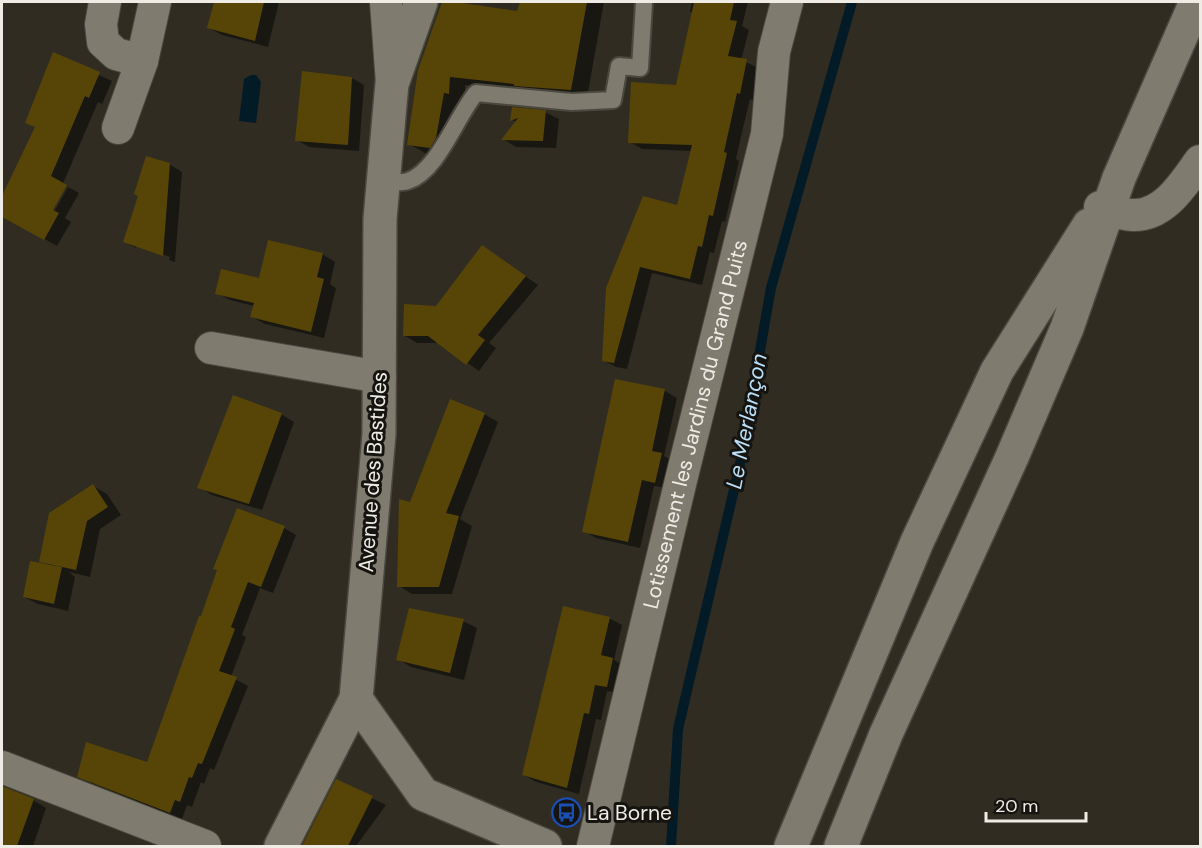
<svg xmlns="http://www.w3.org/2000/svg" width="1202" height="848" viewBox="0 0 1202 848" font-family="'DM Sans',sans-serif">
<rect width="100%" height="100%" fill="#302c22"/>
<!-- water -->
<polygon fill="#031a27" points="251,75 256,75 261,82 256,123 239,121 244,79"/>
<!-- shadow -->
<g fill="#0007">
<polygon points="216,2 279,2 268,47 222,35 209,28"/>
<polygon points="444,2 518,12 521,2 604,2 587,98 465,85 465,102 460,101 452,147 446,156 425,153 409,144 420,70"/>
<polygon points="692,2 748,2 742,26 749,30 741,60 759,68 753,100 750,99 742,132 736,159 739,161 725,222 722,221 714,253 710,252 702,285 652,273 627,369 616,367 603,360 608,289 678,207 692,151 642,149 630,142 677,86 693,13 690,12"/>
<polygon points="54,54 112,81 102,104 98,102 49,216 51,217 68,187 79,193 65,218 71,222 57,246 2,215 2,199 37,127"/>
<polygon points="303,73 352,78 364,85 359,151 309,147 297,140"/>
<polygon points="513,109 545,112 559,119 556,148 516,147 503,139 517,122 512,120"/>
<polygon points="169,164 182,172 175,262 169,260 170,257 136,245 136,248 125,242 140,196"/>
<polygon points="483,247 538,285 489,343 496,348 479,371 439,343 417,343 405,336 437,308"/>
<polygon points="322,254 335,262 330,284 336,288 324,338 265,324 252,317 254,306 230,300 217,293 261,280"/>
<polygon points="616,381 665,391 677,398 664,456 673,461 667,488 654,486 640,548 596,538 584,531"/>
<polygon points="281,414 294,422 262,510 212,495 199,487"/>
<polygon points="484,414 498,422 460,519 472,526 452,594 412,594 399,586 411,504"/>
<polygon points="93,486 107,494 121,515 100,529 90,577 69,572 75,577 68,611 38,604 24,597 48,565 41,561"/>
<polygon points="284,528 296,535 273,593 260,588 242,635 246,637 231,677 248,686 214,770 210,768 204,784 201,782 192,807 187,805 182,819 91,783 79,776 148,764 200,618"/>
<polygon points="609,618 622,625 614,660 625,666 619,693 607,691 601,720 596,719 579,794 536,782 524,775"/>
<polygon points="463,621 477,628 464,680 411,667 398,659"/>
<polygon points="337,781 386,805 356,846 303,846"/>
<polygon points="4,789 33,800 46,808 33,846 2,846 2,796"/>
</g>
<g fill="none" stroke-linecap="round" stroke-linejoin="round">
<!-- stream -->
<polyline stroke="#031a27" stroke-width="10" points="671,846 678,729 740,464 771,288 852,2"/>
</g>
<!-- building -->
<g fill="#574507">
<polygon points="214,2 264,2 255,41 207,28"/>
<polygon points="442,2 455,2 517,11 520,2 587,2 571,90 514,86 514,84 450,77 449,94 444,93 436,138 430,148 407,145 418,70"/>
<polygon points="694,2 734,2 730,20 737,21 728,56 747,59 740,94 737,93 730,125 724,152 727,153 713,216 709,215 702,247 698,246 690,279 640,267 614,363 602,361 606,288 643,196 677,205 692,145 628,143 631,82 676,85"/>
<polygon points="53,52 100,72 89,98 85,96 51,176 67,185 53,210 59,213 44,240 2,217 2,196 35,127 25,123"/>
<polygon points="302,71 352,77 348,145 295,141"/>
<polygon points="512,107 546,110 543,141 501,140 518,118 510,121"/>
<polygon points="146,156 170,163 163,256 123,242 138,196 134,194"/>
<polygon points="268,240 323,253 317,277 324,279 311,332 250,317 254,303 215,294 221,269 259,278"/>
<polygon points="482,245 526,276 478,335 485,340 466,365 428,336 403,336 404,304 436,306"/>
<polygon points="615,379 665,389 652,451 662,453 655,483 642,480 628,542 582,532"/>
<polygon points="233,395 282,413 249,504 197,488"/>
<polygon points="450,399 485,413 446,513 459,516 439,587 397,587 399,499 410,502"/>
<polygon points="93,484 108,507 87,521 76,570 39,562 49,513"/>
<polygon points="237,508 285,526 261,587 248,582 231,627 235,629 219,671 237,677 202,764 198,763 192,778 189,777 180,802 175,800 170,813 77,777 86,742 147,762 199,616 201,616 217,570 213,569"/>
<polygon points="30,561 62,567 54,604 23,597"/>
<polygon points="563,606 610,617 601,655 613,658 607,687 595,685 589,714 584,713 567,788 522,775"/>
<polygon points="409,608 464,619 450,673 396,660"/>
<polygon points="336,779 373,796 348,846 302,846"/>
<polygon points="2,786 34,799 17,846 2,846"/>
</g>
<g fill="none" stroke-linecap="round" stroke-linejoin="round">
<defs>
<path id="service" d="M384,183C392,182 401,183 408,181C438,171 456,117 476,93L572,102L613,100L619,66L640,68L644,2"/>
<g id="minor">
<polyline points="105,2 101,24 103,42 116,54 142,61"/>
<polyline points="386,2 392,84"/>
<polyline points="118,128 142,61 155,2"/>
<path d="M1100,207C1110,210 1122,215 1132,215C1164,217 1184,183 1200,161"/>
<polyline points="211,348 380,377"/>
<polyline points="2,767 205,846"/>
<path id="s1" d="M593,846L682,476L767,134L774,52L787,2"/>
</g>
<g id="tertiary">
<polyline points="421,2 392,84 390,105 380,219 379,434 356,699 423,794 545,846"/>
<polyline points="281,846 356,699"/>
</g>
<g id="secondary">
<polyline points="791,846 917,542 997,371 1089,225"/>
<polyline points="841,846 886,734 1012,457 1067,328 1119,178 1196,2"/>
</g>
</defs>
<!-- service casing -->
<use href="#service" stroke="#4b483f" stroke-width="20"/>
<!-- minor casing -->
<use href="#minor" stroke="#4b483f" stroke-width="34"/>
<!-- tertiary casing -->
<use href="#tertiary" stroke="#4b483f" stroke-width="36"/>
<!-- secondary casing -->
<use href="#secondary" stroke="#4b483f" stroke-width="36"/>
<!-- service -->
<use href="#service" stroke="#7f7b6f" stroke-width="16"/>
<!-- minor -->
<use href="#minor" stroke="#7f7b6f" stroke-width="32"/>
<!-- tertiary -->
<use href="#tertiary" stroke="#7f7b6f" stroke-width="33"/>
<!-- secondary -->
<use href="#secondary" stroke="#7f7b6f" stroke-width="33"/>
</g>
<!-- icons -->
<defs>
<symbol id="bus-ring" viewBox="-11 -11 22 22"><circle r="9.5" fill="#161410" stroke="#1a4fb4" stroke-width="1.5"/><path d="M-5-6H5V4H4V6H2V4H-2V6H-4V4H-5ZM-3.5-4V0h7V-4ZM-3.5 1.2v1.5H-2V1.2ZM2 1.2v1.5H3.5V1.2Z" fill="#1a4fb4"/></symbol>
</defs>
<g fill-rule="evenodd">
<use href="#bus-ring" x="550" y="796" width="33" height="33"/>
</g>
<g text-anchor="middle" stroke-width="6" stroke-linejoin="round" paint-order="stroke">
<!-- street labels -->
<g font-size="21" fill="#eeece5" stroke="#161410">
<text dy="7" stroke="none"><textPath href="#s1" startOffset="434">Lotissement les Jardins du Grand Puits</textPath></text>
<text transform="translate(373 472) rotate(-86)" y="7">Avenue des Bastides</text>
</g>
<!-- poi labels -->
<g font-size="21" fill="#eeece5" stroke="#161410" text-anchor="start">
<text x="587" y="820">La Borne</text>
</g>
<!-- water labels -->
<g font-size="22" font-style="italic" fill="#bbe0f8" stroke="#161410">
<text transform="translate(746 421) rotate(-79)" y="8">Le Merlançon</text>
</g>
</g>
<!-- border -->
<rect width="1202" height="848" fill="none" stroke="#eeece5" stroke-width="6"/>
<!-- scale -->
<path d="M986 812v9h100v-9" fill="none" stroke="#eeece5" stroke-width="3"/>
<text x="995" y="812" font-size="18" fill="#eeece5" stroke="#161410" stroke-width="4.5" paint-order="stroke">20 m</text>
</svg>
